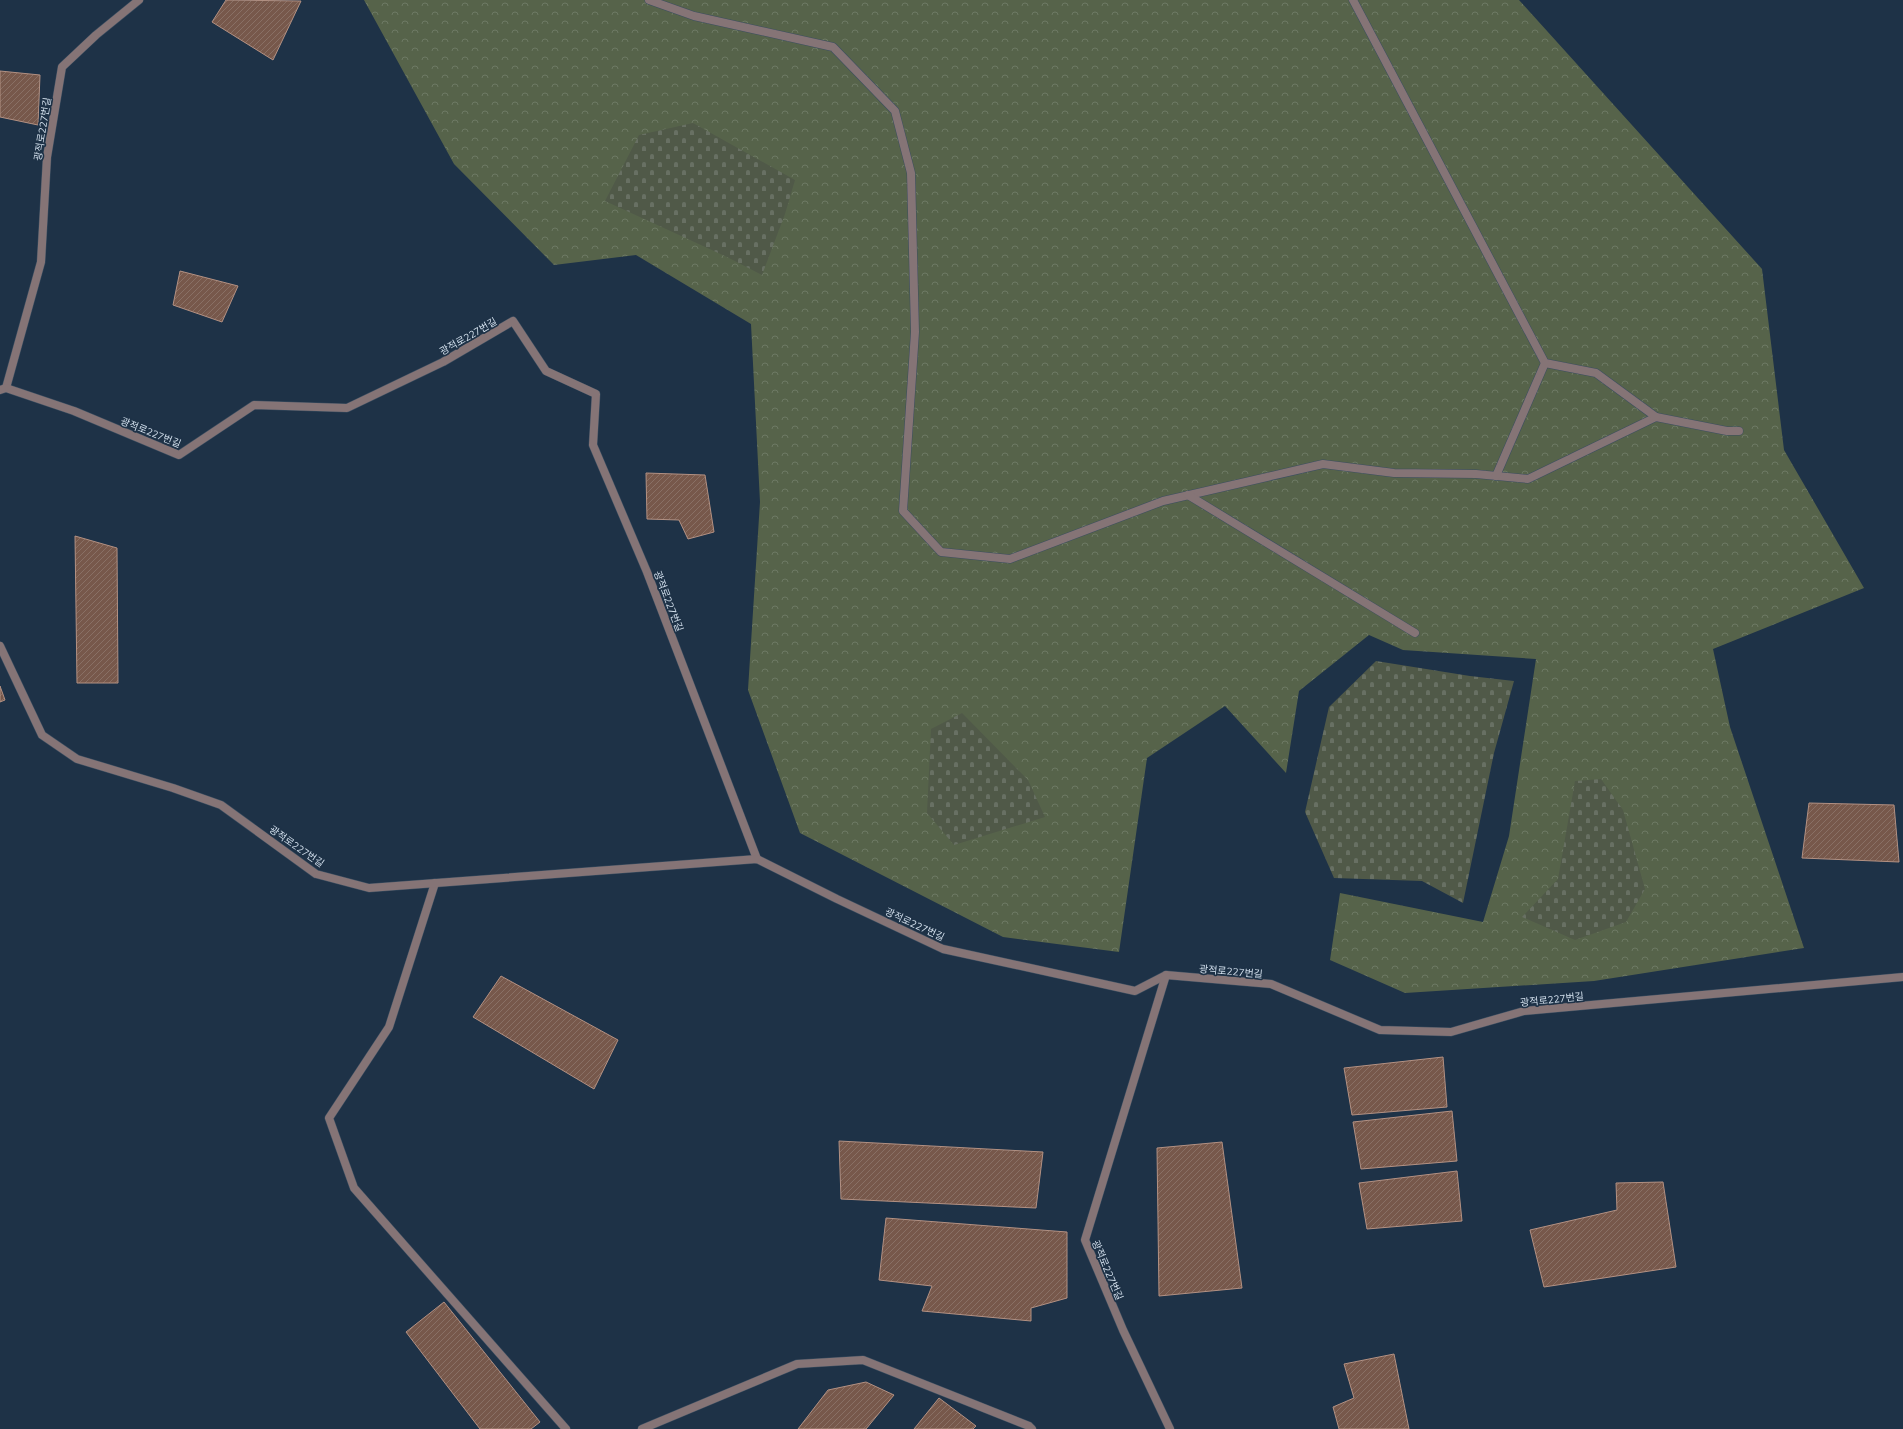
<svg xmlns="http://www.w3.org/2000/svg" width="1903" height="1429" viewBox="0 0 1903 1429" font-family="'Nunito Sans','Noto Sans KR',sans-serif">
<defs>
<pattern id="forest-crowns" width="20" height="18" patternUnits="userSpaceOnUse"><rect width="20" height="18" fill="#56634a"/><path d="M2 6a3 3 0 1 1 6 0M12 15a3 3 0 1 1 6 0" fill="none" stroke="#6d7964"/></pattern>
<pattern id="cemetery-stones" width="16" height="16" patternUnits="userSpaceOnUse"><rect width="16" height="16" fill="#505948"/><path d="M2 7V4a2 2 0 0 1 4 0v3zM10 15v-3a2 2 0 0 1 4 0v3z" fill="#687063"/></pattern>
<pattern id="building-hatch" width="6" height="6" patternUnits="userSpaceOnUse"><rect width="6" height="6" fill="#77584b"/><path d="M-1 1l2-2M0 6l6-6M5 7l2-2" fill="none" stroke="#897065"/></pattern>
</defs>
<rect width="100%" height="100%" fill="#1e3247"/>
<!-- forest -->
<polygon fill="url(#forest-crowns)" points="364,0 1519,0 1762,269 1784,450 1864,588 1713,649 1730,727 1804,948 1594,981 1405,993 1330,960 1340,893 1483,922 1509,836 1536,659 1403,650 1369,635 1299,691 1286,773 1225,706 1147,758 1119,952 1003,937 800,833 748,690 760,502 751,324 636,255 554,265 454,164"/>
<!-- cemetery -->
<g fill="url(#cemetery-stones)">
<polygon points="693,123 795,180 785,214 762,275 727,257 605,201 639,135"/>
<polygon points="1376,661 1470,676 1514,681 1494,753 1463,903 1422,881 1334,878 1305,812 1329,707"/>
<polygon points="962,713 1028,780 1045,817 954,845 927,813 931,729"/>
<polygon points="1601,779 1623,810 1645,889 1626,922 1575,940 1522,917 1558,879 1575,781"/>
</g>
<!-- building -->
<g fill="url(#building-hatch)" stroke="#b39183">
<polygon points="226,0 301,1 273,60 212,22"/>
<polygon points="0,71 40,75 38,125 0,117"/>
<polygon points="180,271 238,286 222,322 173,305"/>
<polygon points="646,473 705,475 714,532 688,539 679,520 647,519"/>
<polygon points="75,536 117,548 118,683 77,683"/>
<polygon points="0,686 5,700 0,702"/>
<polygon points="1809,803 1894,805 1899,862 1802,858"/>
<polygon points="501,976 618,1040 594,1089 473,1017"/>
<polygon points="1443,1057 1447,1107 1352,1115 1344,1068"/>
<polygon points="1452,1111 1457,1161 1361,1169 1353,1122"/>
<polygon points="839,1141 1043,1152 1036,1208 841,1199"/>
<polygon points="1222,1142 1242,1288 1159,1296 1157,1148"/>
<polygon points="1457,1171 1462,1221 1367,1229 1359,1183"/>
<polygon points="1663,1182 1676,1267 1544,1287 1530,1230 1617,1210 1616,1183"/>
<polygon points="886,1218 1067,1232 1067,1298 1031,1308 1031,1321 922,1311 932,1286 879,1280"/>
<polygon points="444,1302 540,1422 531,1429 480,1429 406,1332"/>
<polygon points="1394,1354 1409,1429 1339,1429 1333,1407 1354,1398 1344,1364"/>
<polygon points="866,1382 894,1395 866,1429 798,1429 828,1390"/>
<polygon points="939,1398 976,1426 973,1429 914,1429"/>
</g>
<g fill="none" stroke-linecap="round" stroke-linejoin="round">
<defs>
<g id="service">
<polyline points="649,0 694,16 833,47 895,111 911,173 915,332 903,511 941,552 1010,559 1163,501 1323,464 1394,473 1476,474 1528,479 1656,417 1727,431 1739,431"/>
<polyline points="1353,0 1545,363 1596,373 1656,417"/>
<polyline points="1496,476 1545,363"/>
<polyline points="1188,495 1415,633"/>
<polyline points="435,883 389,1027 329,1118 354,1188 566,1429"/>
<polyline points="642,1429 797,1364 863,1360 1029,1426 1032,1429"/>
</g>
<g id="minor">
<polyline points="6,388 41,262 47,157 62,67 96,35 139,0"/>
<polyline points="0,390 6,388 74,411 179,455 254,405 347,408 443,362 513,321 546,371 596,394 593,445 647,572 757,859"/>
<polyline points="0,646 42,735 77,759 173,788 221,805 316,874 369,888 757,859 837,899 943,949 1135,991 1166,975 1271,984 1380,1030 1451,1032 1524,1011 1903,977"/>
<polyline points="1166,975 1085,1240 1123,1330 1170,1429"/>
</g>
</defs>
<!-- service casing -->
<use href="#service" stroke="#3b4e61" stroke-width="9"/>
<!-- minor casing -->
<use href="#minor" stroke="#3b4e61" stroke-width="9"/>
<!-- service -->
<use href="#service" stroke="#857476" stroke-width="8"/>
<!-- minor -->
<use href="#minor" stroke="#857476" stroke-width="8"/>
</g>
<g text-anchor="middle" stroke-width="3.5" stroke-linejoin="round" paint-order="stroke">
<!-- street labels -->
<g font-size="10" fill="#d2dfec" stroke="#1e3247">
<text transform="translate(42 129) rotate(-81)" y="4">광적로227번길</text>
<text transform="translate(468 336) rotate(-30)" y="4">광적로227번길</text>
<text transform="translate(151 432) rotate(22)" y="4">광적로227번길</text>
<text transform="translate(669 601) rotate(69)" y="4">광적로227번길</text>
<text transform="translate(297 846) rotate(35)" y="4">광적로227번길</text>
<text transform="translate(915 924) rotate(25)" y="4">광적로227번길</text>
<text transform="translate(1231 971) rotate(5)" y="4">광적로227번길</text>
<text transform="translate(1552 999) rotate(-6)" y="4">광적로227번길</text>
<text transform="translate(1108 1270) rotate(67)" y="4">광적로227번길</text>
</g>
</g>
</svg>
